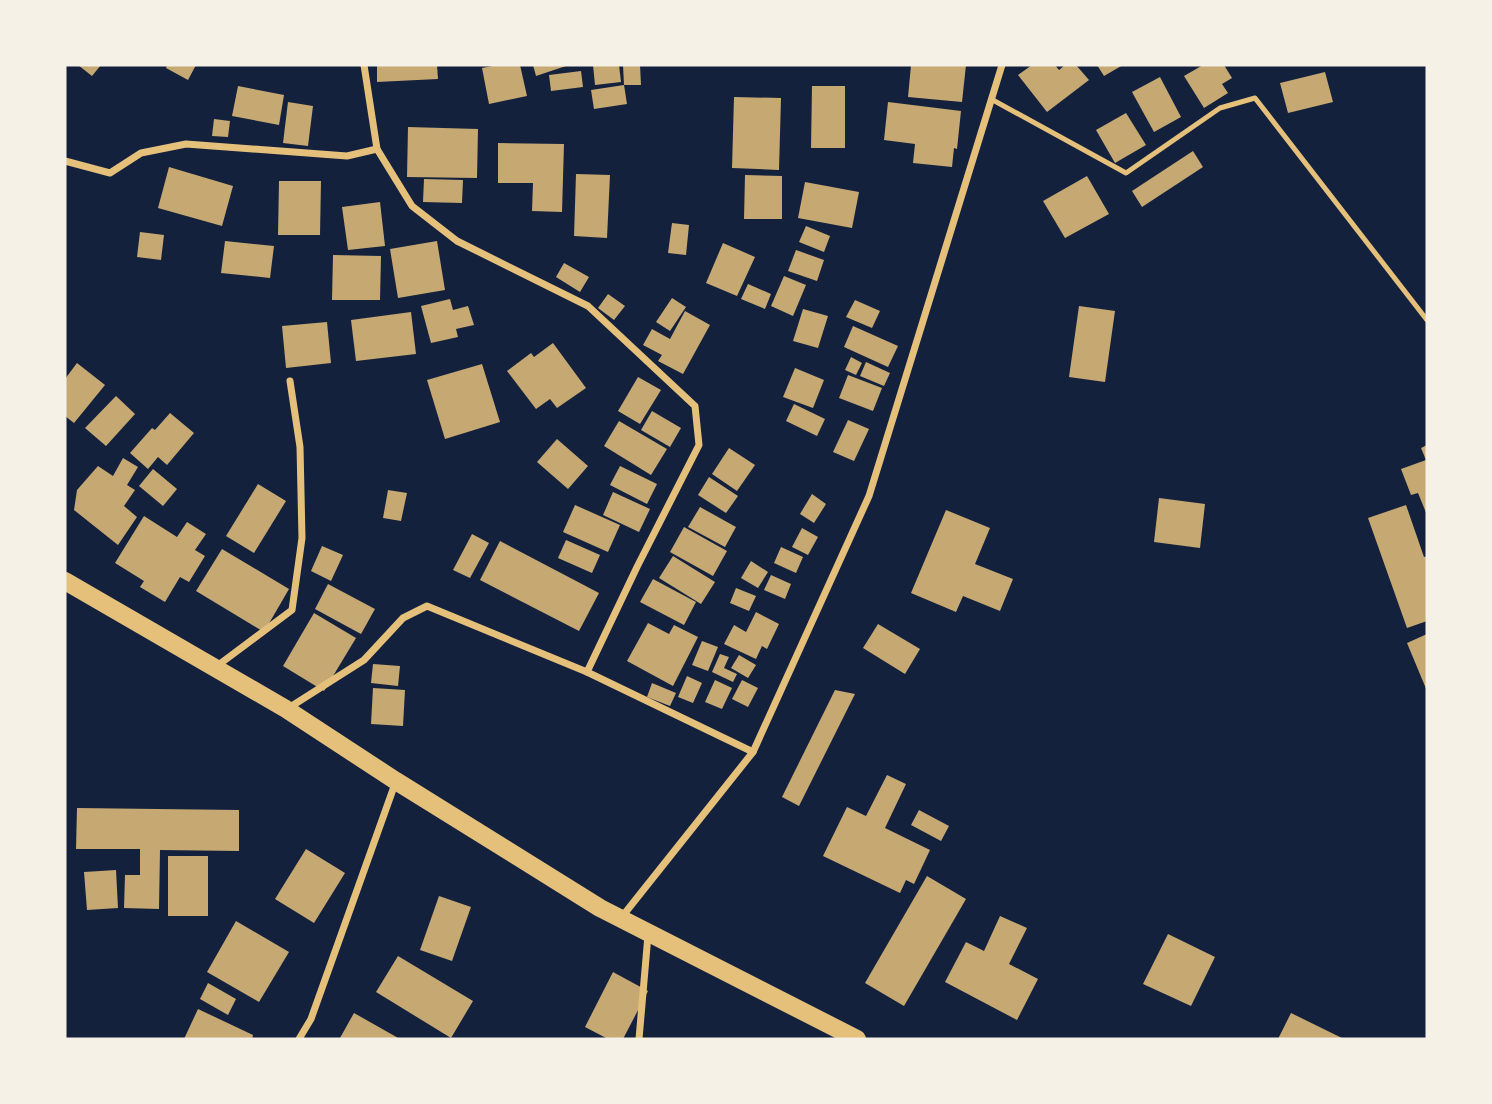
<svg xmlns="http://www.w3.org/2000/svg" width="1492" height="1104" viewBox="0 0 1492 1104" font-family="'Nunito Sans',sans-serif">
<rect width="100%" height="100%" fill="#14213d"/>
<!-- building -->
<g fill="#c6a872">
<polygon points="78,65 101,65 92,76"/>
<polygon points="167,65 196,65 188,80 166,68"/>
<polygon points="377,65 437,65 438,79 377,82"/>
<polygon points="498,65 520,65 527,96 489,104 482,68"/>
<polygon points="533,65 569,65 536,76"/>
<polygon points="593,65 619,65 621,82 595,85"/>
<polygon points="623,65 640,65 641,85 624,85"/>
<polygon points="911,65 966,65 962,102 908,97"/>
<polygon points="1032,65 1055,65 1059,70 1065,65 1076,65 1089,80 1047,112 1018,75"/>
<polygon points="1097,65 1123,65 1104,76"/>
<polygon points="1203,65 1224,65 1232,78 1222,84 1228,93 1204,108 1184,76"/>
<polygon points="581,71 583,87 551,91 549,75"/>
<polygon points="1325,72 1333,102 1288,113 1280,83"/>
<polygon points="1160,77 1181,117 1154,132 1132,92"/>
<polygon points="624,85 627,104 594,109 591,90"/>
<polygon points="238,86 284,95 279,125 232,116"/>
<polygon points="812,86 845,86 845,148 811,148"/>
<polygon points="734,97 781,98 779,170 732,168"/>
<polygon points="288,102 313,106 308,146 283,143"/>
<polygon points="888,102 961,111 957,149 954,148 952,167 913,163 915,144 884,140"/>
<polygon points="1126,113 1146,145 1115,163 1096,130"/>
<polygon points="214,119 230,121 228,137 212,136"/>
<polygon points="408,127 478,129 477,178 407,177"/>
<polygon points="498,143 564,144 562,212 532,211 533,183 498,183"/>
<polygon points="1193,151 1203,167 1142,207 1132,191"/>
<polygon points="169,167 233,186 222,226 158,208"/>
<polygon points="576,174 610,175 607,238 574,236"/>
<polygon points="745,175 782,176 782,219 744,219"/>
<polygon points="1087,176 1109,214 1065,238 1043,201"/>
<polygon points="424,179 463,180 462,203 423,202"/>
<polygon points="279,181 321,181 320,235 278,235"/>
<polygon points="805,182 859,192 852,228 798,218"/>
<polygon points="380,202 385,246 348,250 342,207"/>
<polygon points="672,223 689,225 686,255 668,253"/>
<polygon points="806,226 830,236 824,252 799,242"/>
<polygon points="140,232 164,235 161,260 137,257"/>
<polygon points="225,241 274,246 270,278 221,273"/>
<polygon points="437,241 445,290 398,298 390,249"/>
<polygon points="723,243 755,257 737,296 706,283"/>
<polygon points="796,250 824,260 817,281 788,271"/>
<polygon points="333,255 381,256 380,300 332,300"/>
<polygon points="564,263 589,277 580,292 556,277"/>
<polygon points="784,276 806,285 793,316 771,306"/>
<polygon points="748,284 771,294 765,309 741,299"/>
<polygon points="608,294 625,306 614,320 598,308"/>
<polygon points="672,298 686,307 670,331 656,322"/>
<polygon points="450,299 453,310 468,306 474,325 456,329 458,337 431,343 421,306"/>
<polygon points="855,300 880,311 872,328 846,317"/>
<polygon points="1079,306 1115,311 1105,382 1069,377"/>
<polygon points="803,309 828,316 818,348 793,341"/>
<polygon points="685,311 710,325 683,374 658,361 662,355 643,345 652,329 670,339"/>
<polygon points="411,312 416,354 356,361 351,320"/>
<polygon points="327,322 331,363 286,368 282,326"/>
<polygon points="853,326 898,346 888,367 844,347"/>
<polygon points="553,343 586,388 557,408 550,399 536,409 507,371 531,353 534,357"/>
<polygon points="851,357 862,363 856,375 845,370"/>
<polygon points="866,362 890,373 884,386 860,376"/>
<polygon points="77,363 105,385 74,423 65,416 65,379"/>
<polygon points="482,364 500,422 445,439 427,380"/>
<polygon points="795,368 824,380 813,408 783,397"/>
<polygon points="848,375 882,388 873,411 839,398"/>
<polygon points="638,377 661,390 640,424 618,411"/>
<polygon points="116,396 135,414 106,446 85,428"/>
<polygon points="794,404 825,419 817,436 786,421"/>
<polygon points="652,411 681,428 670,447 641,430"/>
<polygon points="170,413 194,433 167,465 158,457 148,469 130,453 152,428 155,430"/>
<polygon points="848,420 869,429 854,461 833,452"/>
<polygon points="619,421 667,449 651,475 604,446"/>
<polygon points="557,439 588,466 568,489 537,462"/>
<polygon points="1427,445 1427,515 1418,493 1411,495 1401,469 1426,460 1421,448"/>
<polygon points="729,448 755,465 737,491 712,474"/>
<polygon points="123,458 138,467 127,485 135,490 124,506 137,517 118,545 74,510 77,490 98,466 113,476"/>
<polygon points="620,466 657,484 647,504 610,485"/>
<polygon points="153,469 177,489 163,506 139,486"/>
<polygon points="709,477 738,496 726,513 698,495"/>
<polygon points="258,484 286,501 254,553 226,536"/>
<polygon points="388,490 407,493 401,521 383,518"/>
<polygon points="613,492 650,509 639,532 603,515"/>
<polygon points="812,494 826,504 814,523 800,514"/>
<polygon points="1159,498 1205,504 1200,548 1154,542"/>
<polygon points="575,505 620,525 608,552 563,532"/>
<polygon points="1406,505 1424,557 1427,556 1427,621 1407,628 1368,518"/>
<polygon points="700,507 736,527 725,547 688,527"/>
<polygon points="946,510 990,528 975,564 1013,579 1000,611 963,596 956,612 911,593"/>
<polygon points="144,516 177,537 187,522 206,534 195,550 205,556 189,582 180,577 165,602 140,587 144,581 115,563"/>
<polygon points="684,527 727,551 713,576 670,552"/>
<polygon points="802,528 818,537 808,555 792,547"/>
<polygon points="472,534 489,543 470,578 453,570"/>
<polygon points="566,540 600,555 592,573 558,558"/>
<polygon points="500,541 599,593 579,631 480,580"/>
<polygon points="322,546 343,555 331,581 311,571"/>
<polygon points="781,547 803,557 796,573 774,563"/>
<polygon points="222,549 289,589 264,632 196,591"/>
<polygon points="673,556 715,582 701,604 659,578"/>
<polygon points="751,561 768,572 758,588 741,578"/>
<polygon points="771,575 791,584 785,599 764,590"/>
<polygon points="653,579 696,602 684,625 640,602"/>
<polygon points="328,584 375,609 361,634 315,609"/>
<polygon points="736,588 756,596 749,611 730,603"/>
<polygon points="756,612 779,624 767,649 762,646 756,659 724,644 734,625 746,632"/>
<polygon points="314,613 356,638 324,691 283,666"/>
<polygon points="648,623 669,634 674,625 698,637 673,686 627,661"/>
<polygon points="878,624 920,649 905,674 863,648"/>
<polygon points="1427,634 1427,691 1407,643"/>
<polygon points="702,641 718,647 708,671 692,665"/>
<polygon points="720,654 729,657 724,668 737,674 733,682 712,672"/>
<polygon points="739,655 756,665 748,678 731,668"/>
<polygon points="373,664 400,666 398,686 371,683"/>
<polygon points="687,676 702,683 693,703 678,697"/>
<polygon points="715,680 732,688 722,709 705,702"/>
<polygon points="742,680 758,688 748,707 732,699"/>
<polygon points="652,683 676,693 670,706 647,697"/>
<polygon points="373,688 405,690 403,726 371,724"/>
<polygon points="835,690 855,694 799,806 782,797"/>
<polygon points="887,775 906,784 885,828 930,850 914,884 906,880 900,893 823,856 847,807 866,816"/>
<polygon points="77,808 239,810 239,851 160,850 159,909 124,908 125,875 140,875 140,849 76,849"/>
<polygon points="919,810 949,826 941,841 911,825"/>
<polygon points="306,849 345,873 314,923 275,899"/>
<rect x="168" y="856" width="40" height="60"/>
<polygon points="116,870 118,908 87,910 84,872"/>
<polygon points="927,876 966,899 904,1006 865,983"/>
<polygon points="439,896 471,907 452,961 420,950"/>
<polygon points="1000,916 1027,928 1009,964 1038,979 1017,1020 945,982 966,942 984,951"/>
<polygon points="236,921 289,952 259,1002 207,972"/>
<polygon points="1168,934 1215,957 1191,1006 1143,984"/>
<polygon points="398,956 473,1001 451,1038 376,992"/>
<polygon points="613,972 648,991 623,1039 608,1039 585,1027"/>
<polygon points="208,983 236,999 228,1015 200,999"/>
<polygon points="198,1009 253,1035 252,1039 184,1039"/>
<polygon points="354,1013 400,1039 340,1038"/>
<polygon points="1291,1013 1344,1039 1278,1039"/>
</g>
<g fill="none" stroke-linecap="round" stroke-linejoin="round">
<!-- service -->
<polyline stroke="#e5c07b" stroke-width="5" points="991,99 1126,173 1220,108 1255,98 1427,320"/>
<!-- minor -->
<g stroke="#e5c07b" stroke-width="7">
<polyline points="364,65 377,149 412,206 457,241 588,306 695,406 699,445 637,567 587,672"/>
<polyline points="65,161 110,173 141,153 186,144 347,156 377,149"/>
<polyline points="217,666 292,610 302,538 300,447 290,381"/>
<polyline points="287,709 364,660 403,618 427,606 587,672 753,752"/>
<polyline points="621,918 753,752 869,496 1002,65"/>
<polyline points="299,1039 311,1019 396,781"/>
<polyline points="639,1039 648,935"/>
</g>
<!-- primary -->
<polyline stroke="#e5c07b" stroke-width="18" points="65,581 286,709 396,781 600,908 857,1039"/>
</g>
<!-- border -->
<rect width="1492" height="1104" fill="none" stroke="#f6f1e7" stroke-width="133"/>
</svg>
